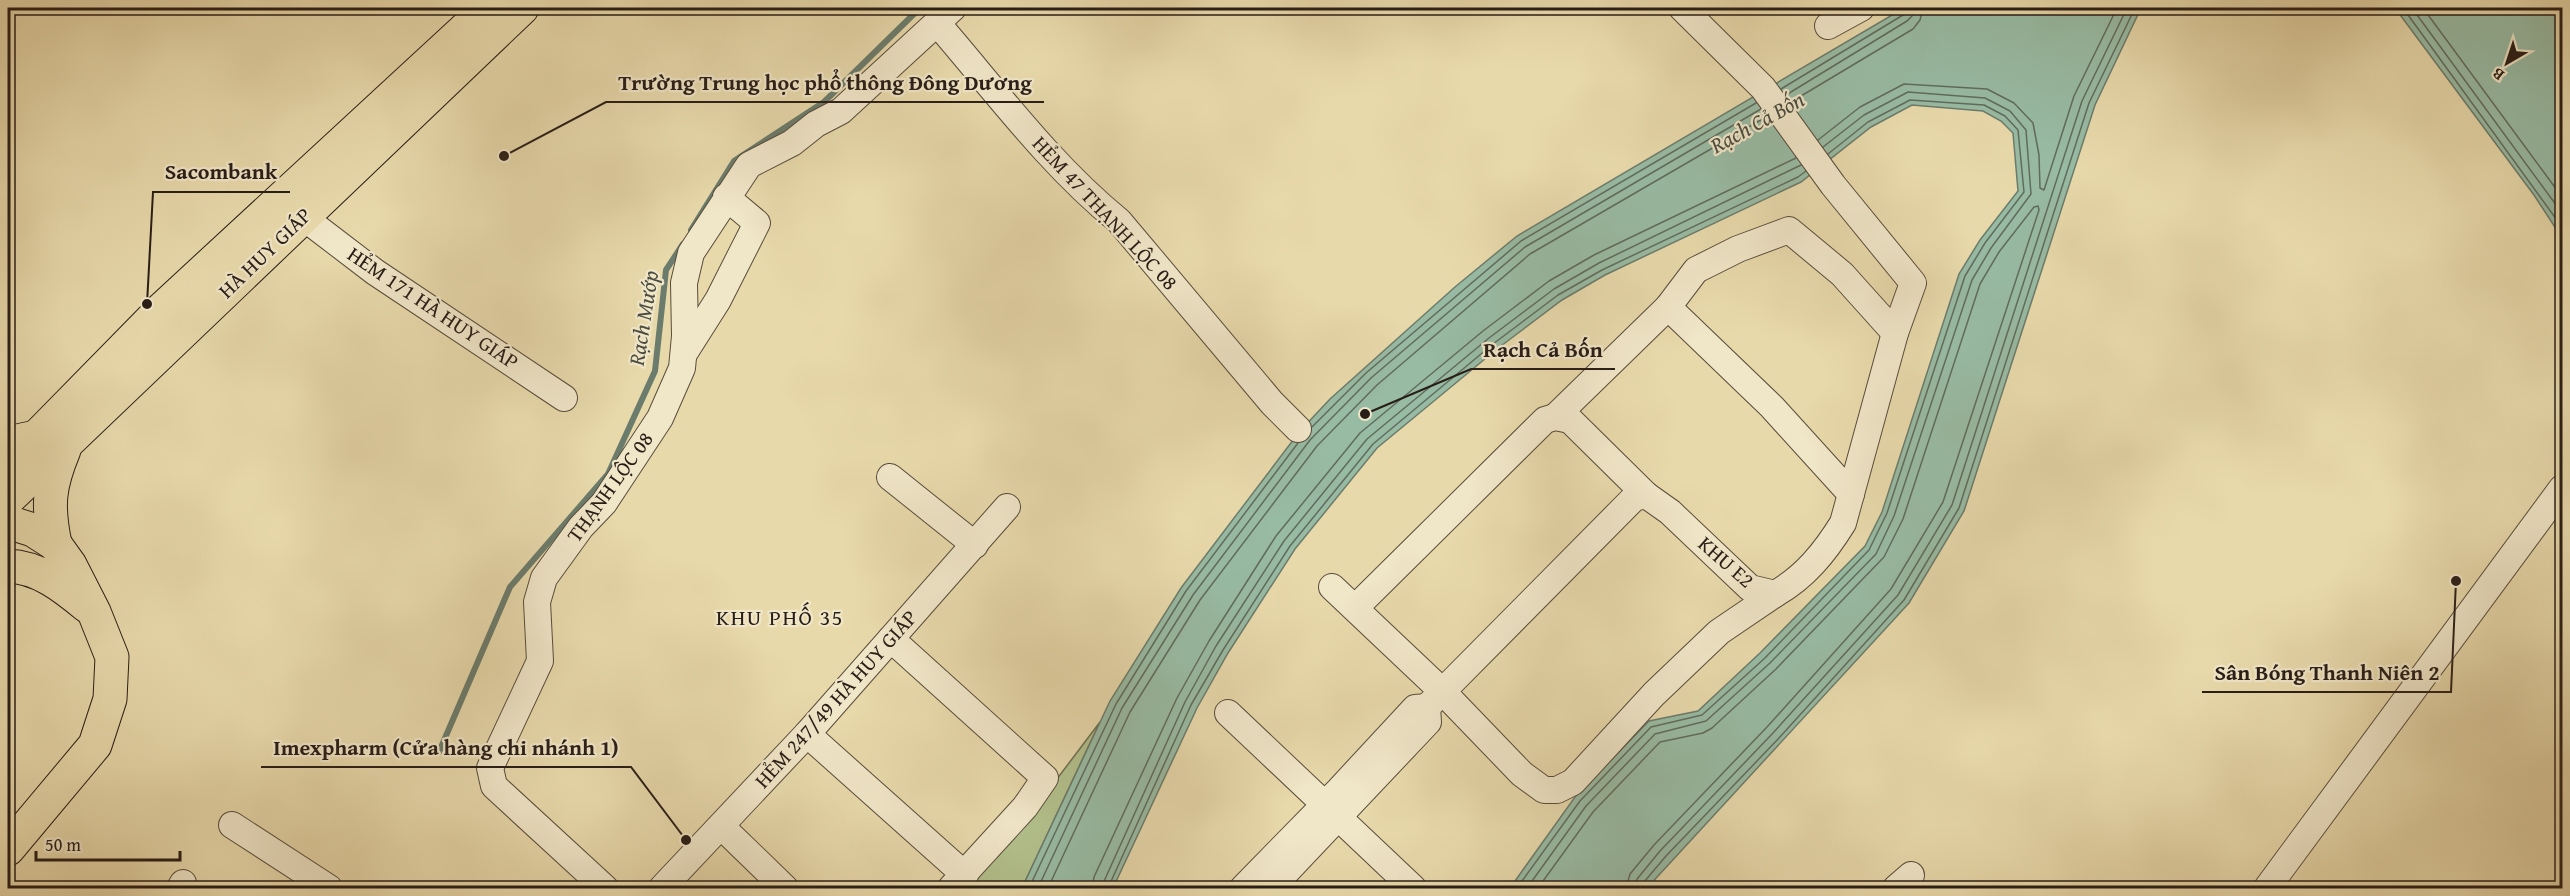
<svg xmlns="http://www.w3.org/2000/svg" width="2570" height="896" viewBox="0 0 2570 896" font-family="'Gentium Book Plus',serif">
<rect width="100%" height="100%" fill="#e8d9ab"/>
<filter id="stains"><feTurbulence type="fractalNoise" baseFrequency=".00333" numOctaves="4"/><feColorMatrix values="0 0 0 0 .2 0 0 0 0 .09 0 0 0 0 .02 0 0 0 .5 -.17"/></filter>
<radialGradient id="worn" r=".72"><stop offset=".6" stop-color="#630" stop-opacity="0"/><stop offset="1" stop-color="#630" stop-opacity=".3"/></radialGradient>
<!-- green -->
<polygon fill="#b2c08c" stroke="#6d6e52" stroke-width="1.5" points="1100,722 1022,888 966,888 1038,804"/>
<!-- water -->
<g fill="#98bba4" stroke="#6b7c6c" stroke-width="1.5">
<polygon points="1904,8 2141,8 2095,105 1964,511 1909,603 1647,888 1510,888 1575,797 1649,721 1698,711 1760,653 1865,546 1882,512 1959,274 1980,240 2018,191 2013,133 2001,121 1983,111 1912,105 1871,127 1801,182 1605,275 1562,300 1497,349 1377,448 1295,549 1228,653 1197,708 1113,888 1022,888 1110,701 1181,588 1300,431 1330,399 1455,287 1517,236"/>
<polygon points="2395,8 2562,8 2562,238 2534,195"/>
</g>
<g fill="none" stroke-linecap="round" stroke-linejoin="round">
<!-- shore -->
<g stroke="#606c5e" stroke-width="1.5">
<polyline points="2403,8 2562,227"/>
<polyline points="2412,8 2562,213"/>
<polyline points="2423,8 2562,197"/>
<polyline points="1781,89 1903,15 1906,8"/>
<polyline points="1786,95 1907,21 1912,16 1914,8"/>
<polyline points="1791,102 1913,29 1920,20 1923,8"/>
<polyline points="1818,140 1860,107 1904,84 1987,89 2014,103 2033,123 2039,155 2040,188 2044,190 2074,96 2117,8"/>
<polyline points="1312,427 1366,373 1521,241 1756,103"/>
<polyline points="1029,888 1116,704 1186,591 1298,443"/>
<polyline points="1038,888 1122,708 1193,595 1310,440 1371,378 1525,247 1761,109"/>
<polyline points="1048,888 1130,712 1200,600 1317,446 1377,385 1530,254 1766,117"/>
<polyline points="1092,888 1094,877 1177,698 1209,641 1276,536 1360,433 1483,331 1549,281 1594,255 1796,158"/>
<polyline points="1101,888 1185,702 1216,646 1284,541 1367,439 1489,338 1554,289 1599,263 1801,165"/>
<polyline points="1108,888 1191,705 1223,650 1290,546 1373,444 1493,344 1558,295 1602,270 1798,177 1806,171"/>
<polyline points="1517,888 1580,801 1651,727 1702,715 1765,658 1869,550 1887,513 1965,276 1985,243 2024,192 2018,130 2005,116 1984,105 1910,100 1868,122 1828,154"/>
<polyline points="1527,888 1586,806 1655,734 1706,721 1770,663 1876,554 1894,516 1972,280 1991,248 2031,194 2026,130 2010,111 1985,98 1908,92 1864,115 1823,147"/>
<polyline points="1538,888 1593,812 1660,742 1703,733 1712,728 1776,669 1884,557 1903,519 1980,284 1999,252 2034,207 2038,206 2039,210 1943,502 1891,589 1767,727 1654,845 1630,874 1626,888"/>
<polyline points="1635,888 1637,879 1660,851 1773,733 1898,595 1952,505 2082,101 2127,8"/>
<polyline points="1643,888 1644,882 1666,856 1779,738 1904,600 1959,508 2089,103 2135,8"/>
</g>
<!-- stream -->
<g stroke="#6b7c6c" stroke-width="6">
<polyline points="691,230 734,161 824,102 920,8"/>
<polyline points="439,752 510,587 608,474 655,371 666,270 683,244"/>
</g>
<defs>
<g id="minor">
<path d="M937,23C995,90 1050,165 1119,221L1272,403L1298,429"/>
<polyline points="1828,26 1861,8"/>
<polyline points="303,217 375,272 564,398"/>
<polyline points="1668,307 1772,407 1851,494"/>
<polyline points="685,352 718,300 757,223 726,197"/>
<polyline points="1555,417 1668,307 1696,270 1738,249 1789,230 1842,274 1895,333"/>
<polyline points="890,477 975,545"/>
<polyline points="1332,587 1443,692 1522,774 1544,790 1557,790 1573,782 1654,694 1719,632 1775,594"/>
<polyline points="1356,607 1545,420 1555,417 1570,420 1646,495"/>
<polyline points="891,639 1045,778 1025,807 951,888"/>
<path d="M1427,707L1634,498L1646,495L1670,512L1750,588L1775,594C1805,577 1825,552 1843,523L1895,333L1913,283L1833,185L1763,88L1682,8"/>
<polyline points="1228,713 1413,888"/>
<polyline points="807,734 965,875"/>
<polyline points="232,825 329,888"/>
<polyline points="721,826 785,888"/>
<polyline points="180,888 183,883"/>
<polyline points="605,888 494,786 490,768 540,661 537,602 544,578 581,527 604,503 660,418 682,368 685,336 684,283 691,253 749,165 792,143 816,124 841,111 953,8"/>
<polyline points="662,888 807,734 1007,507"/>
<polyline points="1243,888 1339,790 1415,708 1427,707"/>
<polyline points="1271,888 1428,722 1427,707"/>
<polyline points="1896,888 1911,875"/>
<polyline points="2267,888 2562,488"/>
</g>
<g id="major">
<polyline points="8,466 163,308 488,8"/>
<polyline points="8,499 522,8"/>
<polyline points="8,522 33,530 55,544 70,565 94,612 112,657 110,699 95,745 8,849"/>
<path d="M55,544C47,505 49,486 64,450"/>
<path d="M8,566C39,567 64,587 87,606"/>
</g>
<polyline id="highway" points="8,443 36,437"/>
</defs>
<!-- minor casing -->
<use href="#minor" stroke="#584c3c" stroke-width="28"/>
<!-- major casing -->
<use href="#major" stroke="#281d17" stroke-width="35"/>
<!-- highway casing -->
<use href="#highway" stroke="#281d17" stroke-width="35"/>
<!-- minor -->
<use href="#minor" stroke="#f0e6c8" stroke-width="26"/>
<!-- major -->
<use href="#major" stroke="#e8d9ab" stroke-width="33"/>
<!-- highway -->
<use href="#highway" stroke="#e8d9ab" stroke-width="33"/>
</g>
<g text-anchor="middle" stroke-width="4.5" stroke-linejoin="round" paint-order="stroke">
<!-- street labels -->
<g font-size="21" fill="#281d17" stroke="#f0e6c8">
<text transform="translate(1105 213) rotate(47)" y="7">HẺM 47 THẠNH LỘC 08</text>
<text transform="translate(265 253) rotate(-44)" y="7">HÀ HUY GIÁP</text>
<text transform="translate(433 308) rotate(34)" y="7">HẺM 171 HÀ HUY GIÁP</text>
<text transform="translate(610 487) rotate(-54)" y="7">THẠNH LỘC 08</text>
<text transform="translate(1726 562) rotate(41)" y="7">KHU E2</text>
<text transform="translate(836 699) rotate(-48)" y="7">HẺM 247/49 HÀ HUY GIÁP</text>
</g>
<!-- water labels -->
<g font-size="22" font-style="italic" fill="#4a4c41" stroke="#f0e6c8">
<text transform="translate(1757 122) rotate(-29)" y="8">Rạch Cả Bốn</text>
<text transform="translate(643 318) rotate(-81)" y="8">Rạch Mướp</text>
</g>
<!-- neighbourhood labels -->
<g font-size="22" letter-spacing="1.5" fill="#281d17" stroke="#f0e6c8">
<text x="780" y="625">KHU PHỐ 35</text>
</g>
</g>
<!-- callouts -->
<path fill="none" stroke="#281d17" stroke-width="2" d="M504 156L606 102H1044M147 304L153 192H290M1365 414L1471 369H1615M2456 581L2451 692H2202M686 840L631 767H261"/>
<g fill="#281d17" stroke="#f0e6c8" stroke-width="2">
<circle cx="504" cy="156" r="6"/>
<circle cx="147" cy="304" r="6"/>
<circle cx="1365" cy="414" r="6"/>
<circle cx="2456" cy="581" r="6"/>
<circle cx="686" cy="840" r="6"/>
</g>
<g font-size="22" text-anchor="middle" font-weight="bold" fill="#281d17" stroke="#f0e6c8" stroke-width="4.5" stroke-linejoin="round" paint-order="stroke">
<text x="825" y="90">Trường Trung học phổ thông Đông Dương</text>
<text x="221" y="179">Sacombank</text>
<text x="1543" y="357">Rạch Cả Bốn</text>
<text x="2327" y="680">Sân Bóng Thanh Niên 2</text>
<text x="446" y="755">Imexpharm (Cửa hàng chi nhánh 1)</text>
</g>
<!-- margin -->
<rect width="2570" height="896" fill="none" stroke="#e8d9ab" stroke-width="30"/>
<rect x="9" y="9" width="2552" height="878" fill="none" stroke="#281d17" stroke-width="3"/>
<rect x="15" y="15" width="2540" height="866" fill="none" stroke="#281d17" stroke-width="1.5"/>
<!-- north arrow -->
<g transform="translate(2507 63) rotate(219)" stroke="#f0e6c8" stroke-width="4.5" paint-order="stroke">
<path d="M0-4.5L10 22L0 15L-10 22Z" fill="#281d17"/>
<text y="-9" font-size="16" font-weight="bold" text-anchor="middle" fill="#281d17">B</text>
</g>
<!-- scale -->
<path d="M36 851v9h144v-9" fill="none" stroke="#281d17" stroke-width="3"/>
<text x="45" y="851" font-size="18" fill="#281d17" stroke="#f0e6c8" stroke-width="4.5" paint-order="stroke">50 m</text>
<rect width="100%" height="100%" filter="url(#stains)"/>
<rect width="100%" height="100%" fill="url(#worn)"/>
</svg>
